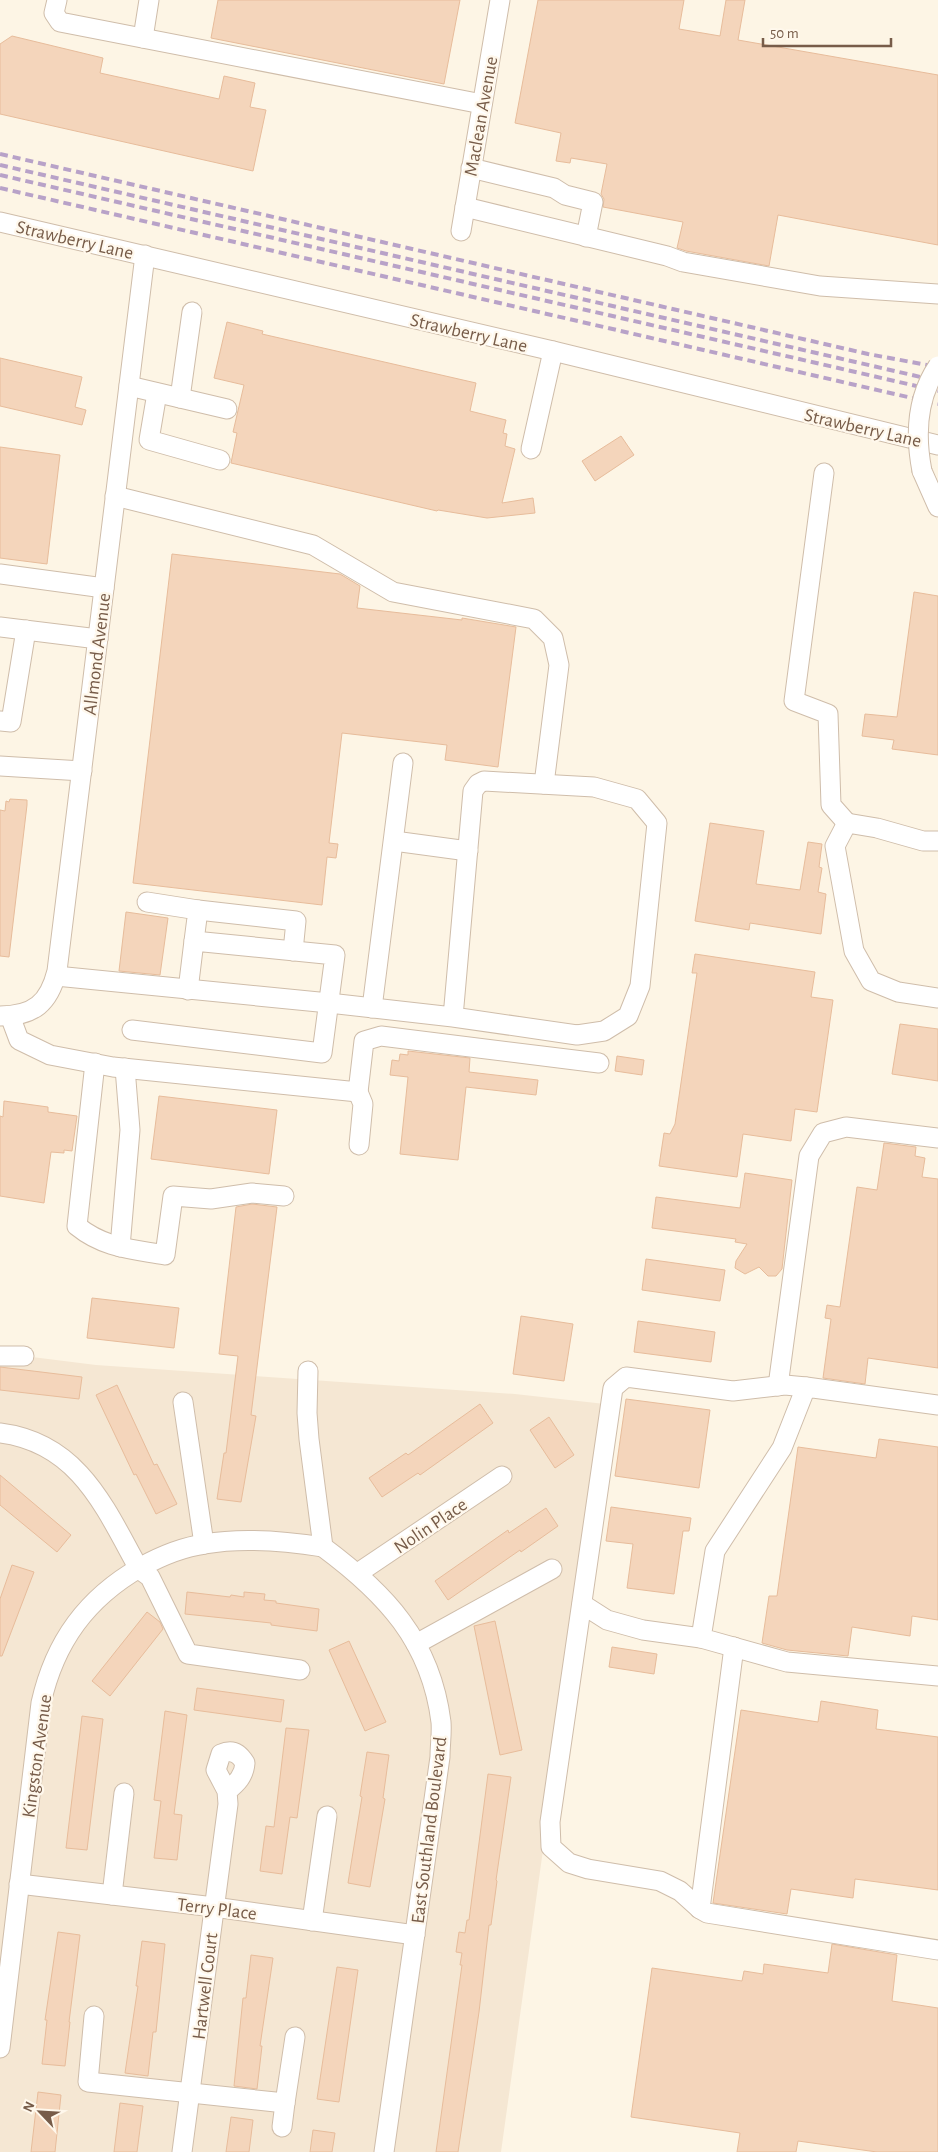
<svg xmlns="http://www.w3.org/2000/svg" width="938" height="2152" viewBox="0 0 938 2152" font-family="'Alegreya Sans',sans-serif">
<rect width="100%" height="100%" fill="#fdf5e5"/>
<!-- residential -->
<polygon fill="#f5e7d3" points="0,1353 96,1365 515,1394 605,1404 501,2152 0,2152"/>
<!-- building -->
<g fill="#f4d5bb" stroke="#e7bc9b">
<polygon points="218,0 460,0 444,84 211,38"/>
<polygon points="538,0 684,0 679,29 720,36 726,0 745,0 738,40 938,75 938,245 778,215 769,266 686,251 677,248 683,222 603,207 604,199 601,194 607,164 571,158 570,163 556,161 561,133 515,123"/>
<polygon points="12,36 103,58 100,73 219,99 224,76 255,83 250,107 266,110 253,171 0,114 0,44"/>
<polygon points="227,322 263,331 262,334 476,383 470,411 506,420 503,433 507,434 505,446 515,449 502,503 533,498 535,513 487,518 438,510 437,511 231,463 237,433 233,432 244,385 214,378"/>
<polygon points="0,358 82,377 75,407 86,410 82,425 0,406"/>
<polygon points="621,436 634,455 595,481 582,461"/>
<polygon points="0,447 60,455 47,564 0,558"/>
<polygon points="172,554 340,574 360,586 357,608 462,620 462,618 516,627 498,767 445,760 447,745 342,733 329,843 338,844 336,858 327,857 322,905 133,883"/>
<polygon points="914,592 938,596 938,755 892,749 894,740 862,736 865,714 897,717"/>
<polygon points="10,799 27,800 27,805 9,957 0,956 0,810 5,811 6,801 9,802"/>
<polygon points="710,823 764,831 756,884 800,890 808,842 822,844 819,867 822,868 818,892 826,894 821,934 750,923 749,930 695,921"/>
<polygon points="126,912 168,918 160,975 119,971"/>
<polygon points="695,954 815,972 811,997 833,1000 817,1112 795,1109 791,1141 743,1134 737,1177 659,1166 664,1133 670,1134 675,1124 697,973 692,973"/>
<polygon points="900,1024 938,1029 938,1081 892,1074"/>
<polygon points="408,1051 470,1058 469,1072 538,1080 536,1095 466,1087 458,1160 400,1154 408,1077 390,1075 392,1060 399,1061 400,1054 408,1055"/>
<polygon points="617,1056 644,1060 642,1075 615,1071"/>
<polygon points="159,1096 277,1110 269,1174 151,1159"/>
<polygon points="4,1101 48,1107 48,1112 77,1116 72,1151 64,1150 64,1153 51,1152 44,1203 0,1196 0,1116 3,1117"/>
<polygon points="884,1143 916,1147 915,1156 925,1158 922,1177 938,1179 938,1368 868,1358 865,1384 823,1378 831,1319 825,1318 827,1305 840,1307 857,1187 877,1190"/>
<polygon points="745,1173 792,1180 782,1269 776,1276 768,1276 759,1267 745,1274 735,1268 736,1261 747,1244 735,1242 736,1239 652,1228 656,1197 740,1208"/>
<polygon points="252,1204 277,1207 251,1415 256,1416 241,1502 217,1499 224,1453 226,1453 238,1356 219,1354 236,1207"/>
<polygon points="646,1259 725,1270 720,1301 642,1290"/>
<polygon points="92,1298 179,1308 174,1348 87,1338"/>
<polygon points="521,1316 573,1324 564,1381 513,1374"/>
<polygon points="638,1321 715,1332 711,1362 634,1352"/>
<polygon points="0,1367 82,1377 79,1399 0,1390"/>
<polygon points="117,1385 154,1465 157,1464 177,1504 156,1514 136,1474 134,1475 125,1456 96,1395"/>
<polygon points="626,1399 710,1410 699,1488 615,1476"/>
<polygon points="480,1404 493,1423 420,1475 418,1473 382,1497 369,1478 406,1453 408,1455"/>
<polygon points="549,1417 574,1455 555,1468 530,1430"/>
<polygon points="879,1439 938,1447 938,1620 912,1616 910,1636 852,1627 848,1656 787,1650 762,1643 769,1596 777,1596 798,1447 876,1458"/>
<polygon points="0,1475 71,1535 57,1552 0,1505"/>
<polygon points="611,1507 691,1518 689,1531 683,1531 674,1594 627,1588 633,1544 606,1541"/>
<polygon points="546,1508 558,1526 521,1552 520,1550 448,1600 435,1581 508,1530 509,1533"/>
<polygon points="12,1565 34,1572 2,1656 0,1656 0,1599"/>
<polygon points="187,1592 230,1597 231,1595 244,1597 244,1592 265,1594 264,1600 276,1601 276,1603 319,1609 317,1631 271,1625 271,1623 185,1614"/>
<polygon points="147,1612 160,1622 163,1629 110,1696 92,1681"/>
<polygon points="495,1621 522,1750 500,1755 474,1626"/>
<polygon points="349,1641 386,1722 365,1731 329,1650"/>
<polygon points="612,1647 657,1654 654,1674 609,1667"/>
<polygon points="197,1688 284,1700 281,1722 194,1710"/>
<polygon points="821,1701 878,1710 876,1729 938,1737 938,1890 855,1879 853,1898 791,1889 787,1914 713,1903 741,1710 818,1722"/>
<polygon points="165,1711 187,1715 174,1814 182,1815 177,1860 154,1858 161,1801 154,1800"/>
<polygon points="82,1716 103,1719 87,1850 66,1848"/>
<polygon points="286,1728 309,1730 297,1818 290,1817 282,1874 260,1871 266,1826 274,1827"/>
<polygon points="367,1752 389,1755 383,1798 385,1799 370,1887 348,1883 362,1797 360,1796"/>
<polygon points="488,1774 511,1777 496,1880 497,1881 491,1925 489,1925 479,2012 458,2152 436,2152 462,1965 460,1965 462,1953 456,1952 459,1932 465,1933 467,1920 469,1920"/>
<polygon points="58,1932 80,1935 69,2022 70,2022 65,2066 42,2064 47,2020 45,2020"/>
<polygon points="142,1941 165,1944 156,2032 153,2032 148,2076 125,2073 138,1986 136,1986"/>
<polygon points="832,1944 897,1955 892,2001 938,2008 938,2152 877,2152 798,2141 796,2152 737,2152 740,2133 631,2117 652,1968 742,1981 744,1971 763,1974 764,1964 828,1973"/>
<polygon points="251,1955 273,1958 260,2046 262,2046 257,2089 234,2086 243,1998 246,1998"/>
<polygon points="337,1967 358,1970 339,2102 317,2099"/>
<polygon points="38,2092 61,2095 55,2152 31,2152"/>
<polygon points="120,2103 143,2106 137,2152 114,2152"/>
<polygon points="231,2117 253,2120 249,2152 226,2152"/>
<polygon points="313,2130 335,2133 332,2152 310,2152"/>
</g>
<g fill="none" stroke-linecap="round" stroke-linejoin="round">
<defs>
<g id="minor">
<polyline points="57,0 54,13 60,22 482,104"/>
<polyline points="143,38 149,0"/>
<polyline points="471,168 554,188 565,195 593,202 586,237"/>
<polyline points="465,207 667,256 683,262 820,286 938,294"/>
<polyline points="0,222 553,351 938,445"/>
<polyline points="461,231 500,0"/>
<polyline points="129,386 227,409"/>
<polyline points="157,393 149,440 220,460"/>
<polyline points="180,398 192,312"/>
<polyline points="531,449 553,351"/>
<polyline points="922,471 938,507"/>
<polyline points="824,473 794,701 828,714 831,805 847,823"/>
<polyline points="115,496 313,545 393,592 534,619 553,638 559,665 544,784"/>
<polyline points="0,574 104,588"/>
<polyline points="0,627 98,639"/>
<polyline points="0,721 11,722 26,630"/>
<polyline points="0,766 82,771"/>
<polyline points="394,841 468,851"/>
<polyline points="938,841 923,841 877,828 847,823 835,846 854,951 871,981 898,992 938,998"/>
<polyline points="147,902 198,910 194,941"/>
<polyline points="198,910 296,921 293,951"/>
<polyline points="56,976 329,1003 453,1017 577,1035 604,1031 628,1016 640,986 657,823 637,799 594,787 484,781 478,784 473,791 453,1017"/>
<polyline points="372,1008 403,763"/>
<path d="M0,1016C34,1016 49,1003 57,971L145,255"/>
<polyline points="10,1016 19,1040 50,1055 113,1067 358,1092 364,1041 381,1036 599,1063"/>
<polyline points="132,1030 322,1053 335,955 194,941 188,990"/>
<path d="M95,1063L77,1226C104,1248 132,1249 165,1255L173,1196L211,1199L252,1193L284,1196"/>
<polyline points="358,1092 363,1104 359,1145"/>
<polyline points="120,1247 130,1130 125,1068"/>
<polyline points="0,1356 24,1356"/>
<path d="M308,1371L307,1413L309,1439L323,1547C385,1593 431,1641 441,1722C442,1733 440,1745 440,1757L384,2152"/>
<polyline points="778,1386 809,1156 823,1133 846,1127 938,1138"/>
<polyline points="183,1402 204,1544"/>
<polyline points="938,1405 806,1387 782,1448 715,1551 701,1638 787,1662 938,1676"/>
<path d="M0,1433C79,1443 105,1508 139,1569L150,1577L188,1654L300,1670"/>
<polyline points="358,1573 502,1476"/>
<polyline points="582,1604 607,1620 643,1630 701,1638"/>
<polyline points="416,1644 552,1569"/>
<polyline points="734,1647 700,1909 707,1913 938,1950"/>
<polyline points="19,1884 214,1907 415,1935"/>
<polyline points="112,1895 124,1793"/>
<polyline points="700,1909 680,1891 660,1881 588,1869 569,1863 551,1847 550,1822 613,1388 626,1377 733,1391 785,1385 806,1387"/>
<polyline points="312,1921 327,1816"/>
<polyline points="94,2016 88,2082 285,2103 295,2037"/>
<path d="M0,2048L41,1703C55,1641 87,1598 141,1567C161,1556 183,1547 205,1544C243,1537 285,1541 323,1547"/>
<polyline points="282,2127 285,2103"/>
<path d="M182,2152L228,1804L227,1791L216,1770L221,1754C232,1749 239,1753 245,1763C244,1776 237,1783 227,1791"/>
</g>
</defs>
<!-- minor casing -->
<use href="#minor" stroke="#cfbdaa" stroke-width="21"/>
<!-- minor -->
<use href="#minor" stroke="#fff" stroke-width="19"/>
<!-- rail -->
<g stroke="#b8a2c8" stroke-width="4" stroke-dasharray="8 5" stroke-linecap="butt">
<polyline points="0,154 868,354 938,367"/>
<polyline points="0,165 938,381"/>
<polyline points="0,175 938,391"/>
<polyline points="0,188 938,404"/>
</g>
<defs>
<path id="minor-bridge" d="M922,471C915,435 917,397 938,366"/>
</defs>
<!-- minor-bridge casing -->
<use href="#minor-bridge" stroke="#cfbdaa" stroke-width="21" stroke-linecap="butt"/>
<!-- minor-bridge -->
<use href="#minor-bridge" stroke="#fff" stroke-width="19"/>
</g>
<g text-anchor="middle" stroke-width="4.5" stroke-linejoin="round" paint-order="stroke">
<!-- street labels -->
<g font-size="19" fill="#775c49" stroke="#fff8ec">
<text transform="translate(480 116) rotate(-80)" y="7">Maclean Avenue</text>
<text transform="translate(75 239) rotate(13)" y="7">Strawberry Lane</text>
<text transform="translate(469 332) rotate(13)" y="7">Strawberry Lane</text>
<text transform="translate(863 427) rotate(13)" y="7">Strawberry Lane</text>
<text transform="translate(96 654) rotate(-83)" y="7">Allmond Avenue</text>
<text transform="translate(430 1525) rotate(-34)" y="7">Nolin Place</text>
<text transform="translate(36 1756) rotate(-82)" y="7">Kingston Avenue</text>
<text transform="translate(428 1830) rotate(-83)" y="7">East Southland Boulevard</text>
<text transform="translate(217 1908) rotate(7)" y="7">Terry Place</text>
<text transform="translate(204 1986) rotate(-83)" y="7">Hartwell Court</text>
</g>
</g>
<!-- north arrow -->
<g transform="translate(40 2112) rotate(295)" stroke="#fff8ec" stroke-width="4" paint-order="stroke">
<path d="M0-4L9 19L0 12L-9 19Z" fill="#775c49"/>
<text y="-8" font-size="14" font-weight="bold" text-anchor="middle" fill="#775c49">N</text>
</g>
<!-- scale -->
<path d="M763 38v8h128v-8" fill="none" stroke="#775c49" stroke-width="2.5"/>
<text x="770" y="38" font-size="15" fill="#775c49" stroke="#fff8ec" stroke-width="4" paint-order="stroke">50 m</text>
</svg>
